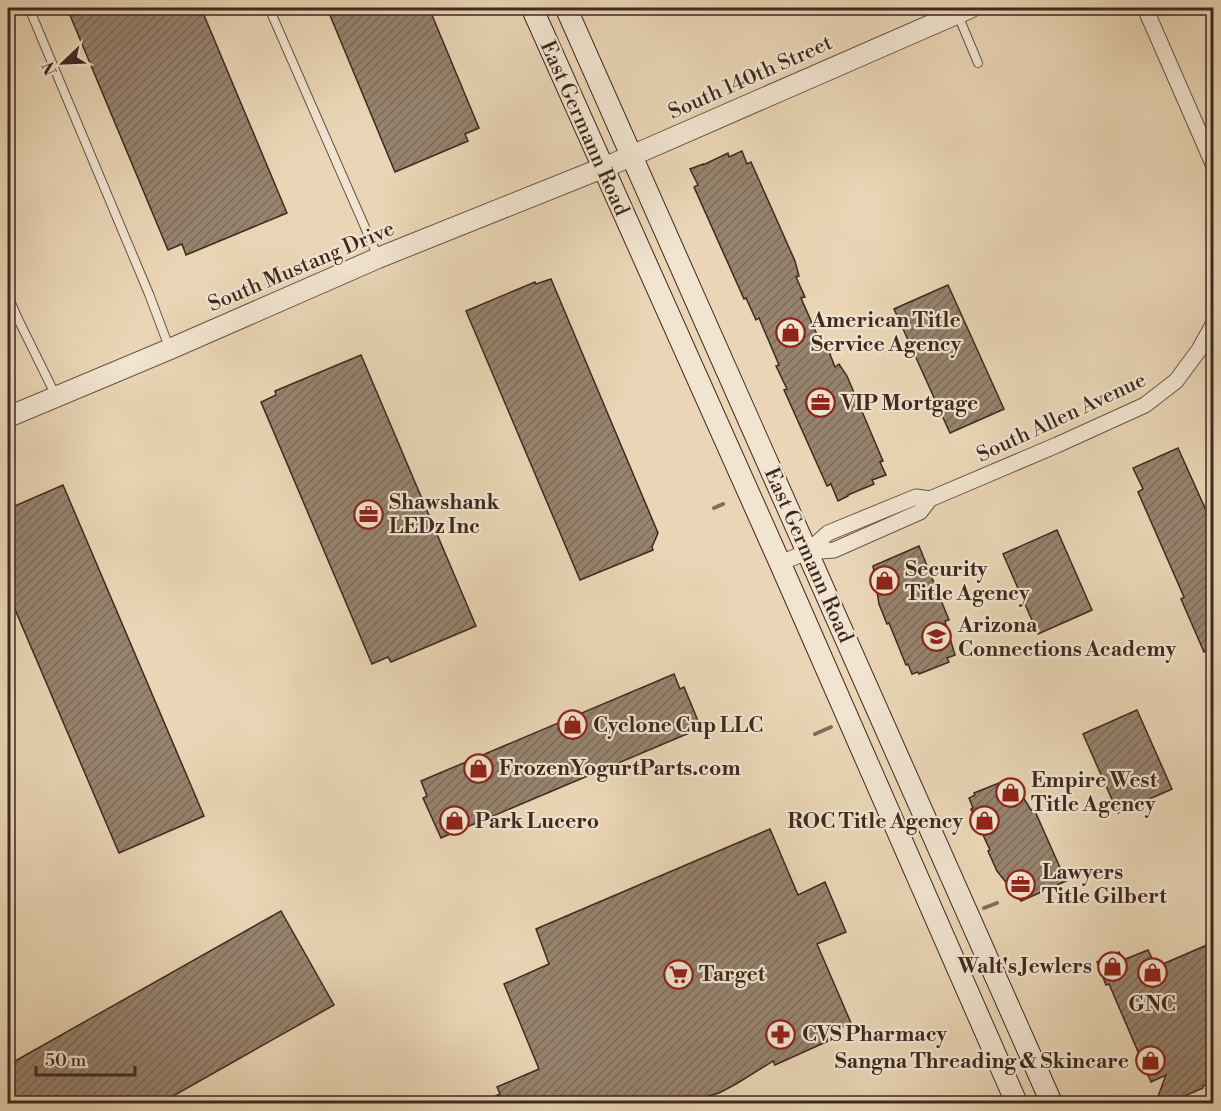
<svg xmlns="http://www.w3.org/2000/svg" width="1221" height="1111" viewBox="0 0 1221 1111" font-family="'Libre Bodoni',serif">
<defs>
<pattern id="building-hatch" width="6" height="6" patternUnits="userSpaceOnUse" patternTransform="scale(1.5)"><rect width="6" height="6" fill="#97836e"/><path d="M-1 1l2-2M0 6l6-6M5 7l2-2" fill="none" stroke="#7d6b5a"/></pattern>
</defs>
<rect width="100%" height="100%" fill="#ead6b6"/>
<filter id="stains"><feTurbulence type="fractalNoise" baseFrequency=".00333" numOctaves="4"/><feColorMatrix values="0 0 0 0 .2 0 0 0 0 .09 0 0 0 0 .02 0 0 0 .5 -.17"/></filter>
<radialGradient id="worn" r=".72"><stop offset=".6" stop-color="#630" stop-opacity="0"/><stop offset="1" stop-color="#630" stop-opacity=".3"/></radialGradient>
<g fill="none" stroke-linecap="round" stroke-linejoin="round">
<!-- stream -->
<g stroke="#826d5b" stroke-width="4">
<polyline points="714,508 723,504"/>
<polyline points="815,734 831,727"/>
<polyline points="984,908 997,903"/>
</g>
</g>
<!-- building -->
<g fill="url(#building-hatch)" stroke="#3e291f" stroke-width="1.5">
<polygon points="67,8 201,8 287,213 186,255 182,244 168,250"/>
<polygon points="327,8 429,8 479,128 465,134 468,141 395,172"/>
<polygon points="742,151 747,164 751,162 795,261 799,276 796,277 805,297 801,298 822,346 826,344 835,367 839,364 847,376 883,461 880,462 886,475 872,480 874,484 848,495 848,496 838,501 831,484 827,486 784,390 787,389 776,366 779,365 759,318 756,320 746,298 744,299 694,187 698,185 690,169 703,164 703,165 728,153 729,157"/>
<polygon points="551,279 658,533 652,547 653,550 580,580 466,311 535,282 536,284"/>
<polygon points="948,285 1004,409 950,433 894,309"/>
<polygon points="361,355 476,626 391,662 388,657 372,664 261,402 276,395 275,391"/>
<polygon points="1178,448 1214,528 1214,648 1204,652 1181,599 1184,597 1138,492 1143,489 1133,468"/>
<polygon points="63,485 204,816 119,853 8,593 8,509"/>
<polygon points="1057,530 1092,610 1038,634 1003,554"/>
<polygon points="919,546 949,620 945,621 955,655 947,658 949,662 919,674 918,672 912,674 908,664 906,665 889,623 887,624 879,604 873,566"/>
<polygon points="674,674 680,689 684,687 701,728 441,838 423,798 427,796 421,781"/>
<polygon points="1137,710 1172,789 1118,813 1083,734"/>
<polygon points="1004,781 1005,784 1013,781 1031,810 1034,809 1066,881 1021,901 997,871 988,851 990,850 971,809 973,808 969,798 975,795 974,793"/>
<polygon points="770,829 798,895 825,882 846,932 817,944 851,1023 825,1034 828,1041 775,1065 773,1061 736,1084 719,1093 680,1104 478,1104 500,1094 497,1087 539,1069 504,984 549,964 536,929"/>
<polygon points="281,911 334,1005 159,1104 8,1104 8,1065"/>
<polygon points="1214,942 1214,1081 1203,1086 1203,1088 1182,1097 1179,1104 1169,1104 1157,1099 1166,1075 1151,1082 1109,984 1106,985 1097,962 1119,952 1123,960 1148,950 1156,967"/>
</g>
<g fill="none" stroke-linecap="round" stroke-linejoin="round">
<defs>
<g id="service">
<polyline points="29,8 149,294 169,347"/>
<polyline points="269,8 378,257"/>
<polyline points="958,15 978,63"/>
<polyline points="8,296 18,319 8,323"/>
<polyline points="18,319 56,396"/>
</g>
<g id="minor">
<polyline points="1145,8 1214,166"/>
<polyline points="807,552 828,533 916,497 930,499"/>
<polyline points="780,563 807,552 834,550 920,512 930,499 1057,445 1145,405 1176,381 1199,350 1214,323"/>
</g>
<polyline id="tertiary" points="8,417 170,349 378,258 615,163 970,8"/>
<g id="secondary">
<polyline points="532,8 780,563 1017,1104"/>
<polyline points="566,8 1052,1104"/>
</g>
</defs>
<!-- service casing -->
<use href="#service" stroke="#695445" stroke-width="10"/>
<!-- minor casing -->
<use href="#minor" stroke="#695445" stroke-width="17"/>
<!-- tertiary casing -->
<use href="#tertiary" stroke="#695445" stroke-width="22"/>
<!-- secondary casing -->
<use href="#secondary" stroke="#3e291f" stroke-width="23"/>
<!-- service -->
<use href="#service" stroke="#f1e4d0" stroke-width="8"/>
<!-- minor -->
<use href="#minor" stroke="#f1e4d0" stroke-width="15"/>
<!-- tertiary -->
<use href="#tertiary" stroke="#f1e4d0" stroke-width="20"/>
<!-- secondary -->
<use href="#secondary" stroke="#f1e4d0" stroke-width="21"/>
</g>
<!-- icons -->
<defs>
<symbol id="shop-ring" viewBox="-11 -11 22 22"><circle r="9.5" fill="#f1e4d0" stroke="#8f2418" stroke-width="1.5"/><path d="M-5-2.5h2.3a2.7 3.5 0 0 1 5.4 0H5L5.5 6h-11ZM-1.5-2.5h3a1.5 2.3 0 0 0-3 0Z" fill="#8f2418"/></symbol>
<symbol id="office-ring" viewBox="-11 -11 22 22"><circle r="9.5" fill="#f1e4d0" stroke="#8f2418" stroke-width="1.5"/><path d="M-6-3h4V-5.5h4V-3h4V5H-6ZM-1-4.5V-3h2v-1.5ZM-6 0V1H6V0Z" fill="#8f2418"/></symbol>
<symbol id="school-ring" viewBox="-11 -11 22 22"><circle r="9.5" fill="#f1e4d0" stroke="#8f2418" stroke-width="1.5"/><path d="M0-5L7-2L0 1L-7-2ZM-4 1L0 2.5L4 1V4Q0 6-4 4Z" fill="#8f2418"/></symbol>
<symbol id="supermarket-ring" viewBox="-11 -11 22 22"><circle r="9.5" fill="#f1e4d0" stroke="#8f2418" stroke-width="1.5"/><path d="M-6-5.5h2.5l.6 2H6L4.5 2H-2.5L-4.4-4H-6ZM-1.5 3.2a1.3 1.3 0 1 0 .1 0ZM3 3.2a1.3 1.3 0 1 0 .1 0Z" fill="#8f2418"/></symbol>
<symbol id="pharmacy-ring" viewBox="-11 -11 22 22"><circle r="9.5" fill="#f1e4d0" stroke="#8f2418" stroke-width="1.5"/><path d="M-2-6h4v4h4v4h-4v4h-4v-4h-4v-4h4Z" fill="#8f2418"/></symbol>
</defs>
<g fill-rule="evenodd">
<use href="#shop-ring" x="774" y="316" width="33" height="33"/>
<use href="#office-ring" x="804" y="386" width="33" height="33"/>
<use href="#office-ring" x="352" y="498" width="33" height="33"/>
<use href="#shop-ring" x="868" y="564" width="33" height="33"/>
<use href="#school-ring" x="920" y="620" width="33" height="33"/>
<use href="#shop-ring" x="556" y="708" width="33" height="33"/>
<use href="#shop-ring" x="462" y="752" width="33" height="33"/>
<use href="#shop-ring" x="994" y="776" width="33" height="33"/>
<use href="#shop-ring" x="438" y="804" width="33" height="33"/>
<use href="#shop-ring" x="968" y="804" width="33" height="33"/>
<use href="#office-ring" x="1004" y="868" width="33" height="33"/>
<use href="#shop-ring" x="1096" y="950" width="33" height="33"/>
<use href="#shop-ring" x="1136" y="956" width="33" height="33"/>
<use href="#supermarket-ring" x="662" y="958" width="33" height="33"/>
<use href="#pharmacy-ring" x="764" y="1018" width="33" height="33"/>
<use href="#shop-ring" x="1134" y="1044" width="33" height="33"/>
</g>
<g text-anchor="middle" stroke-width="4.5" stroke-linejoin="round" paint-order="stroke">
<!-- street labels -->
<g font-size="21" fill="#3e291f" stroke="#f1e4d0">
<text transform="translate(750 77) rotate(-24)" y="7">South 140th Street</text>
<text transform="translate(585 128) rotate(66)" y="7">East Germann Road</text>
<text transform="translate(301 266) rotate(-23)" y="7">South Mustang Drive</text>
<text transform="translate(1061 417) rotate(-25)" y="7">South Allen Avenue</text>
<text transform="translate(809 555) rotate(66)" y="7">East Germann Road</text>
</g>
<!-- poi labels -->
<g font-size="21" font-weight="bold" fill="#3e291f" stroke="#f1e4d0" text-anchor="start">
<text x="811" y="327">American Title<tspan x="811" dy="24">Service Agency</tspan></text>
<text x="841" y="410">VIP Mortgage</text>
<text x="389" y="509">Shawshank<tspan x="389" dy="24">LEDz Inc</tspan></text>
<text x="905" y="576">Security<tspan x="905" dy="24">Title Agency</tspan></text>
<text x="958" y="632">Arizona<tspan x="958" dy="24">Connections Academy</tspan></text>
<text x="593" y="732">Cyclone Cup LLC</text>
<text x="499" y="775">FrozenYogurtParts.com</text>
<text x="1031" y="787">Empire West<tspan x="1031" dy="24">Title Agency</tspan></text>
<text x="475" y="828">Park Lucero</text>
<text x="963" y="828" text-anchor="end">ROC Title Agency</text>
<text x="1042" y="879">Lawyers<tspan x="1042" dy="24">Title Gilbert</tspan></text>
<text x="1092" y="973" text-anchor="end">Walt's Jewlers</text>
<text x="699" y="981">Target</text>
<text x="1152" y="1011" text-anchor="middle">GNC</text>
<text x="802" y="1041">CVS Pharmacy</text>
<text x="1129" y="1068" text-anchor="end">Sangna Threading &amp; Skincare</text>
</g>
</g>
<!-- margin -->
<rect width="1221" height="1111" fill="none" stroke="#ead6b6" stroke-width="30"/>
<rect x="9" y="9" width="1203" height="1093" fill="none" stroke="#3e291f" stroke-width="3"/>
<rect x="15" y="15" width="1191" height="1081" fill="none" stroke="#3e291f" stroke-width="1.5"/>
<!-- north arrow -->
<g transform="translate(63 63) rotate(247)" stroke="#f1e4d0" stroke-width="4.5" paint-order="stroke">
<path d="M0-4.5L10 22L0 15L-10 22Z" fill="#3e291f"/>
<text y="-9" font-size="16" font-weight="bold" text-anchor="middle" fill="#3e291f">N</text>
</g>
<!-- scale -->
<path d="M36 1066v9h99v-9" fill="none" stroke="#3e291f" stroke-width="3"/>
<text x="45" y="1066" font-size="18" fill="#3e291f" stroke="#f1e4d0" stroke-width="4.5" paint-order="stroke">50 m</text>
<rect width="100%" height="100%" filter="url(#stains)"/>
<rect width="100%" height="100%" fill="url(#worn)"/>
</svg>
